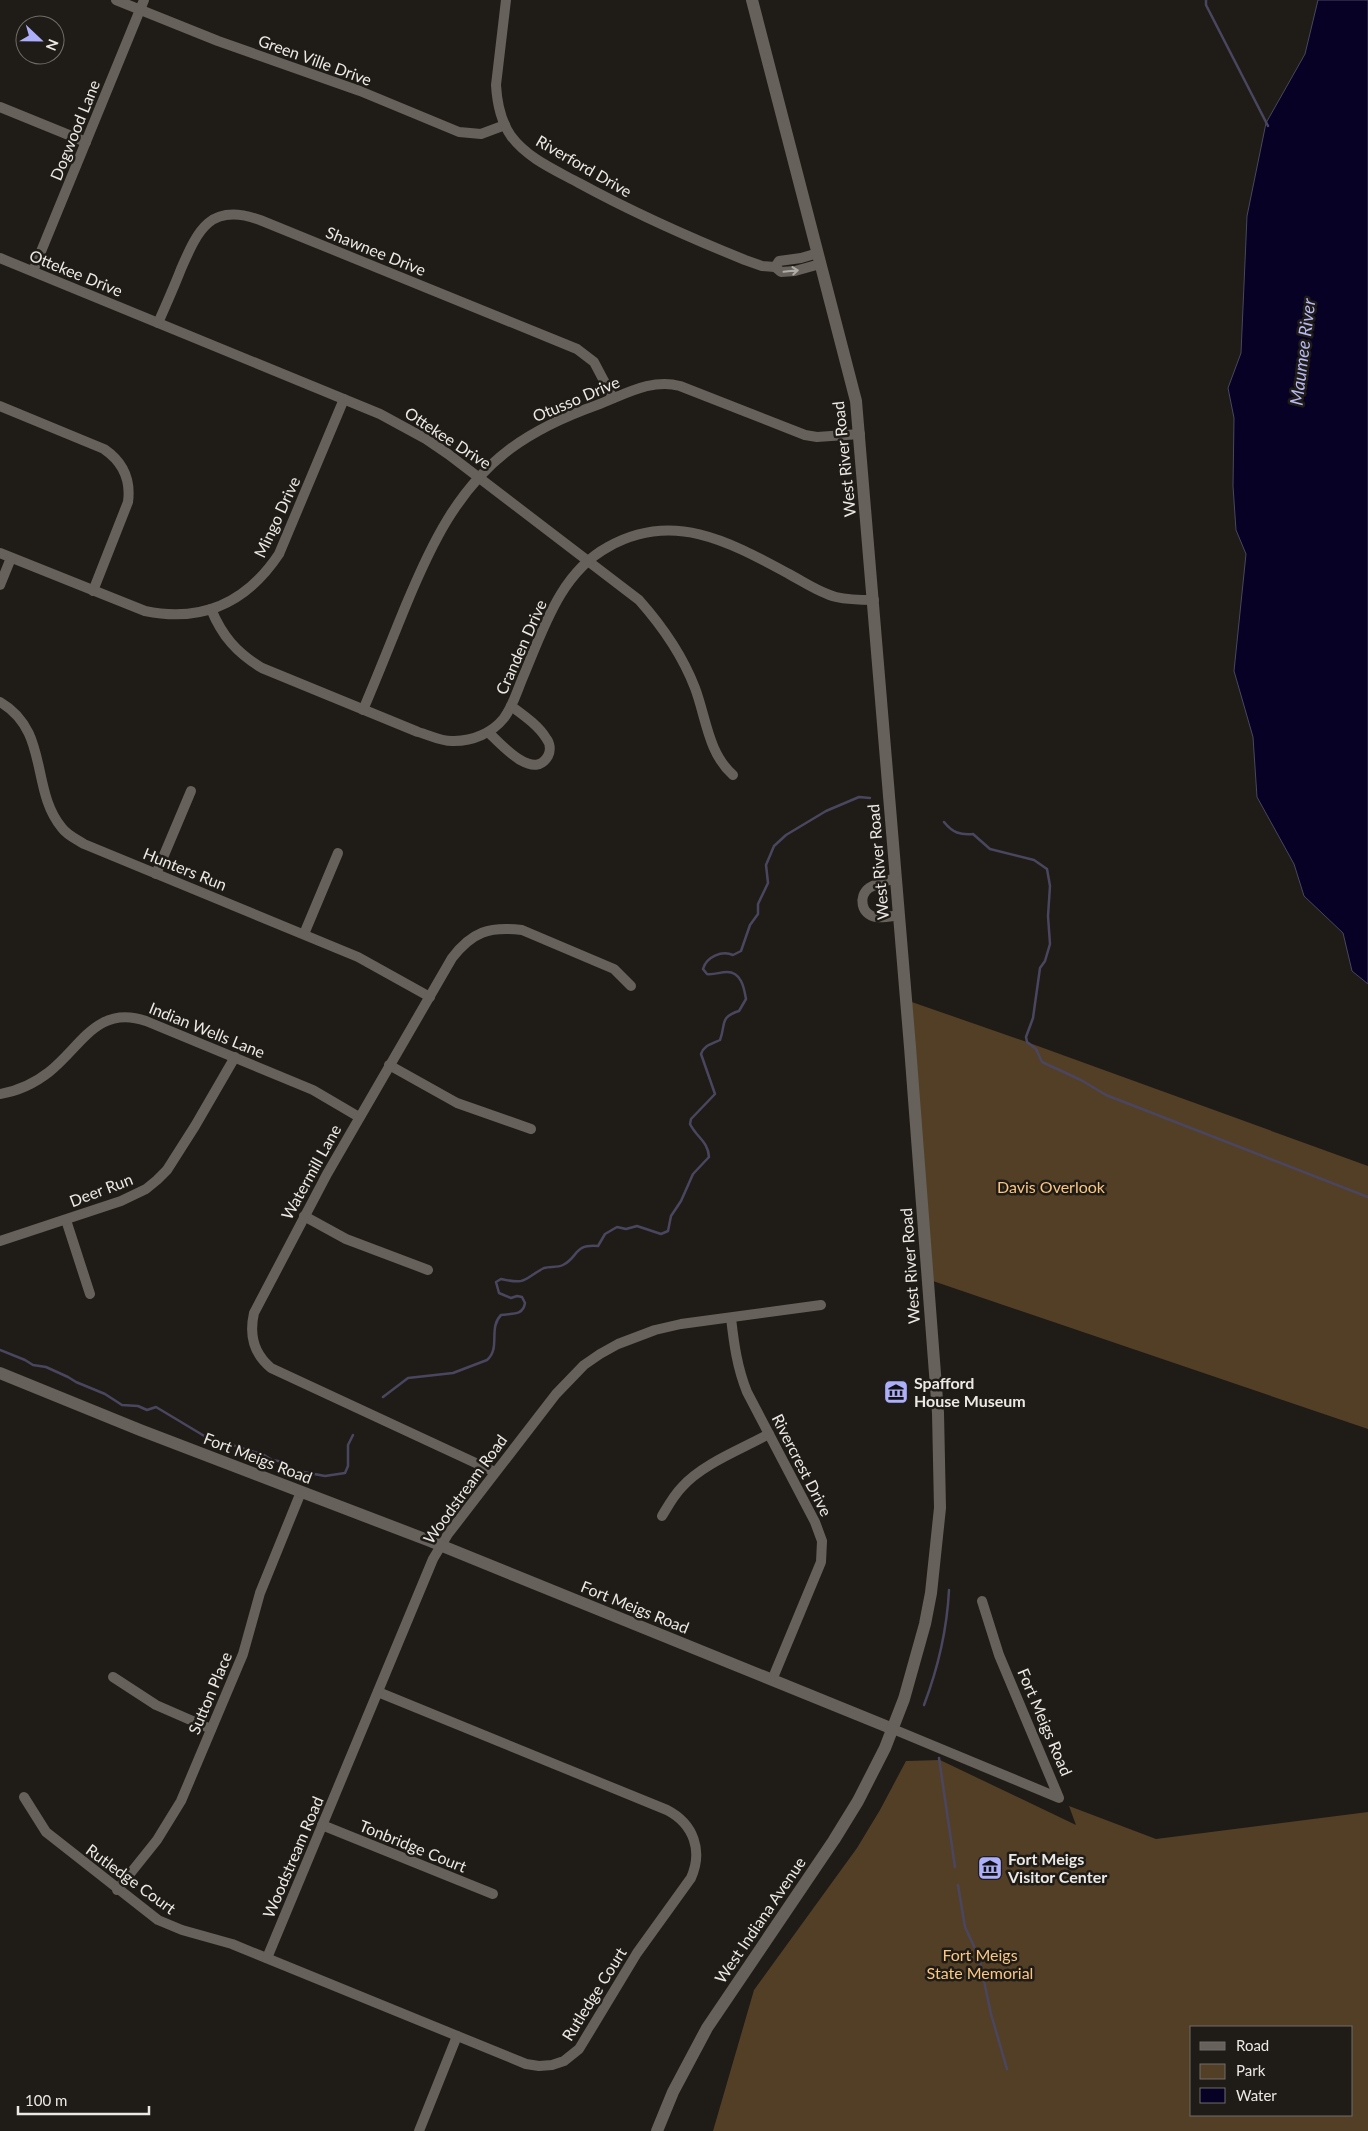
<svg xmlns="http://www.w3.org/2000/svg" width="1368" height="2131" viewBox="0 0 1368 2131" font-family="Lato,sans-serif">
<rect width="100%" height="100%" fill="#1f1b16"/>
<!-- green -->
<g fill="#533f26" fill-rule="evenodd">
<polygon points="906,1000 1024,1041 1368,1166 1368,1429 927,1279"/>
<path d="M940,1760L1076,1825L1069,1806L1156,1839L1368,1812V2131H713L754,1990L857,1848L880,1810L906,1761ZM1192,2027H1352V2115H1192Z"/>
</g>
<!-- water -->
<polygon fill="#070125" stroke="#4b465f" points="1318,0 1368,0 1368,984 1352,971 1343,933 1304,896 1294,864 1257,797 1253,737 1234,671 1246,554 1236,530 1233,486 1234,418 1228,388 1241,353 1247,216 1266,123 1305,54"/>
<g fill="none" stroke-linecap="round" stroke-linejoin="round">
<!-- stream -->
<g stroke="#4b465f" stroke-width="2.5">
<polyline points="1206,0 1206,5 1268,126"/>
<path d="M944,822C953,833 960,835 973,834L990,849L1034,860L1047,869L1050,886L1048,916L1050,944L1045,961L1040,968L1033,1018L1026,1037L1027,1042L1036,1049L1042,1062L1081,1080L1106,1095L1368,1197"/>
<polyline points="0,1350 25,1360 33,1365 46,1367 68,1377 76,1382 105,1394 122,1405 138,1406 147,1410 156,1407 206,1437 264,1455 272,1460 284,1462 293,1470 325,1476 345,1473 348,1466 348,1445 353,1435"/>
<path d="M383,1397L408,1378L453,1373L487,1360C501,1348 488,1328 501,1315C512,1313 523,1316 525,1303L522,1297L517,1296L511,1298L499,1293L496,1282L501,1279C528,1285 523,1279 544,1268C550,1266 557,1268 563,1265C579,1257 573,1244 598,1246L605,1234L617,1227L626,1229L637,1226L661,1234L668,1231L671,1216L681,1201L693,1174L709,1157C708,1141 697,1138 690,1124L691,1119L715,1094L701,1054C704,1045 712,1044 720,1040C726,1025 719,1017 739,1011L746,999C744,987 741,972 727,972C720,972 714,975 707,974L703,969C706,957 722,950 733,955L741,951L750,925L758,914V904L768,883L766,865L774,846L786,835L826,811L859,797L870,798"/>
<path d="M924,1705C938,1668 947,1630 949,1590"/>
<polyline points="939,1758 955,1867"/>
<polyline points="958,1885 965,1927 979,1957 991,2014 1007,2069"/>
</g>
<!-- minor -->
<g stroke="#66615a" stroke-width="10">
<polyline points="116,0 218,41 360,91 459,132 481,134 505,125"/>
<path d="M506,0L496,85C497,103 500,120 511,136C527,158 555,170 579,183C634,213 688,237 745,260L762,266L775,267"/>
<polyline points="0,107 86,142"/>
<polyline points="818,253 801,258 779,261 775,267 781,272 795,271 820,264"/>
<path d="M0,258L380,414L426,439L448,454L639,600C663,627 682,654 695,688C706,717 708,753 733,775"/>
<polyline points="33,271 144,0"/>
<path d="M158,323C166,305 174,287 181,269C198,230 210,202 260,220L577,349L594,362L613,398"/>
<path d="M0,406L104,449C123,462 131,480 128,502L93,591"/>
<path d="M0,553L145,611C203,623 247,602 279,554L344,399"/>
<polyline points="0,585 11,558"/>
<path d="M211,609C222,636 237,653 262,668L418,732C430,735 441,742 454,741C473,741 492,733 504,718C513,706 517,691 523,677C543,630 560,573 608,547C673,510 730,542 789,574C804,582 820,593 836,597C849,600 861,600 874,600"/>
<path d="M0,702C50,731 30,790 62,828C67,835 76,839 84,844L358,957L430,997"/>
<path d="M363,710C378,675 392,639 406,605C431,545 457,489 510,449C537,429 566,416 597,405C624,395 651,378 680,386L805,435L817,437L860,434"/>
<path d="M488,732C500,743 533,782 548,756C551,750 550,743 546,738C538,725 523,715 511,706"/>
<polyline points="156,874 191,791"/>
<path d="M895,878C887,881 877,883 869,888C858,896 861,915 876,917C883,918 892,916 899,915"/>
<polyline points="304,934 338,853"/>
<polyline points="389,1065 457,1103 531,1129"/>
<path d="M0,1094C18,1091 35,1083 49,1072C81,1047 97,1004 146,1021L313,1090L359,1117"/>
<polyline points="304,1216 346,1239 428,1270"/>
<polyline points="66,1220 90,1294"/>
<polyline points="0,1241 121,1201 146,1189 157,1180 167,1170 195,1126 235,1057"/>
<path d="M731,1318C734,1344 737,1367 747,1392L815,1522L822,1541L821,1562L772,1680"/>
<path d="M495,1472L271,1368C254,1354 249,1335 254,1313L327,1174L452,958C472,932 489,926 522,930L614,969L631,986"/>
<path d="M662,1516C668,1506 674,1495 682,1487C702,1464 742,1449 769,1434"/>
<polyline points="113,1677 156,1705 211,1729"/>
<polyline points="893,1729 1059,1798 999,1655 982,1601"/>
<path d="M24,1797L46,1832L158,1920L182,1930L232,1944L526,2064L539,2066L552,2065L564,2061L579,2049L637,1953L691,1878C703,1851 694,1824 667,1810L378,1692"/>
<polyline points="322,1825 493,1894"/>
<polyline points="117,1890 157,1840 181,1801 243,1654 260,1593 301,1492"/>
<polyline points="267,1958 433,1559 448,1534 556,1394 584,1365 600,1354 618,1344 655,1330 681,1324 821,1305"/>
<polyline points="419,2131 457,2036"/>
</g>
<!-- tertiary -->
<polyline stroke="#66615a" stroke-width="12" points="0,1373 140,1430 430,1541 893,1729"/>
<!-- secondary -->
<polyline stroke="#66615a" stroke-width="12" points="657,2131 673,2092 707,2028 834,1840 858,1801 885,1748 904,1699 925,1624 931,1593 940,1508 938,1413 910,1047 856,401 752,0"/>
</g>
<!-- one-way arrows -->
<defs><path id="oneway-shaft" d="M-6 0H5M1.5-3L5.5 0L1.5 3" fill="none" stroke-width="1.6" stroke-linecap="round" stroke-linejoin="round" transform="scale(1.25)"/></defs>
<use stroke="#afaba6" href="#oneway-shaft" transform="translate(791 271) rotate(-6)"/>
<!-- icons -->
<defs>
<symbol id="museum-square" viewBox="-11 -11 22 22"><rect x="-9" y="-9" width="18" height="18" rx="4" fill="#adaffb" stroke="#1f1b16"/><path d="M0-6L6-3V-2H-6V-3ZM-5-1h2V3h-2ZM-1-1h2V3h-2ZM3-1h2V3H3ZM-6 4H6V6H-6Z" fill="#111"/></symbol>
</defs>
<g fill-rule="evenodd">
<use href="#museum-square" x="882" y="1378" width="28" height="28"/>
<use href="#museum-square" x="976" y="1854" width="28" height="28"/>
</g>
<g text-anchor="middle" stroke-width="5" stroke-linejoin="round" paint-order="stroke">
<!-- street labels -->
<g font-size="16" fill="#ebe8e5" stroke="#1f1b16">
<text transform="translate(315 60) rotate(20)" y="6">Green Ville Drive</text>
<text transform="translate(75 130) rotate(-68)" y="6">Dogwood Lane</text>
<text transform="translate(584 166) rotate(30)" y="6">Riverford Drive</text>
<text transform="translate(376 251) rotate(22)" y="6">Shawnee Drive</text>
<text transform="translate(76 273) rotate(22)" y="6">Ottekee Drive</text>
<text transform="translate(576 399) rotate(-23)" y="6">Otusso Drive</text>
<text transform="translate(448 438) rotate(33)" y="6">Ottekee Drive</text>
<text transform="translate(844 459) rotate(-96)" y="6">West River Road</text>
<text transform="translate(277 517) rotate(-65)" y="6">Mingo Drive</text>
<text transform="translate(521 647) rotate(-66)" y="6">Cranden Drive</text>
<text transform="translate(878 862) rotate(-95)" y="6">West River Road</text>
<text transform="translate(185 869) rotate(22)" y="6">Hunters Run</text>
<text transform="translate(207 1030) rotate(22)" y="6">Indian Wells Lane</text>
<text transform="translate(311 1172) rotate(-61)" y="6">Watermill Lane</text>
<text transform="translate(101 1190) rotate(-21)" y="6">Deer Run</text>
<text transform="translate(910 1266) rotate(-94)" y="6">West River Road</text>
<text transform="translate(258 1458) rotate(21)" y="6">Fort Meigs Road</text>
<text transform="translate(802 1465) rotate(63)" y="6">Rivercrest Drive</text>
<text transform="translate(465 1489) rotate(-54)" y="6">Woodstream Road</text>
<text transform="translate(635 1607) rotate(22)" y="6">Fort Meigs Road</text>
<text transform="translate(210 1693) rotate(-67)" y="6">Sutton Place</text>
<text transform="translate(1045 1722) rotate(67)" y="6">Fort Meigs Road</text>
<text transform="translate(413 1846) rotate(22)" y="6">Tonbridge Court</text>
<text transform="translate(293 1857) rotate(-67)" y="6">Woodstream Road</text>
<text transform="translate(131 1879) rotate(36)" y="6">Rutledge Court</text>
<text transform="translate(760 1920) rotate(-56)" y="6">West Indiana Avenue</text>
<text transform="translate(594 1994) rotate(-58)" y="6">Rutledge Court</text>
</g>
<!-- park labels -->
<g font-size="16" fill="#fbc681" stroke="#1f1b16">
<text x="1051" y="1193">Davis Overlook</text>
<text x="980" y="1961">Fort Meigs<tspan x="980" dy="18">State Memorial</tspan></text>
</g>
<!-- poi labels -->
<g font-size="16" font-weight="bold" fill="#ebe8e5" stroke="#1f1b16" text-anchor="start">
<text x="914" y="1389">Spafford<tspan x="914" dy="18">House Museum</tspan></text>
<text x="1008" y="1865">Fort Meigs<tspan x="1008" dy="18">Visitor Center</tspan></text>
</g>
<!-- water labels -->
<g font-size="18" font-style="italic" fill="#b7b9f5" stroke="#1f1b16">
<text transform="translate(1303 352) rotate(-83)" y="6">Maumee River</text>
</g>
</g>
<!-- legend -->
<rect x="1190" y="2026" width="162" height="90" fill="#1f1b16" stroke="#716d69"/>
<rect x="1200" y="2042" width="25" height="8" fill="#66615a" stroke="#716d69"/>
<text x="1236" y="2051" font-size="15" fill="#ebe8e5">Road</text>
<rect x="1200" y="2064" width="25" height="15" fill="#533f26" stroke="#716d69"/>
<text x="1236" y="2076" font-size="15" fill="#ebe8e5">Park</text>
<rect x="1200" y="2088" width="25" height="15" fill="#070125" stroke="#716d69"/>
<text x="1236" y="2101" font-size="15" fill="#ebe8e5">Water</text>
<!-- north arrow -->
<g transform="translate(40 40) rotate(112)"><circle r="24" fill="#1f1b16" stroke="#716d69"/>
<path d="M0-4L9 19L0 12L-9 19Z" fill="#adaffb"/>
<text y="-8" font-size="14" font-weight="bold" text-anchor="middle" fill="#ebe8e5">N</text>
</g>
<!-- scale -->
<path d="M18 2106v8h131v-8" fill="none" stroke="#ebe8e5" stroke-width="2.5"/>
<text x="25" y="2106" font-size="15" fill="#ebe8e5" stroke="#1f1b16" stroke-width="4" paint-order="stroke">100 m</text>
</svg>
